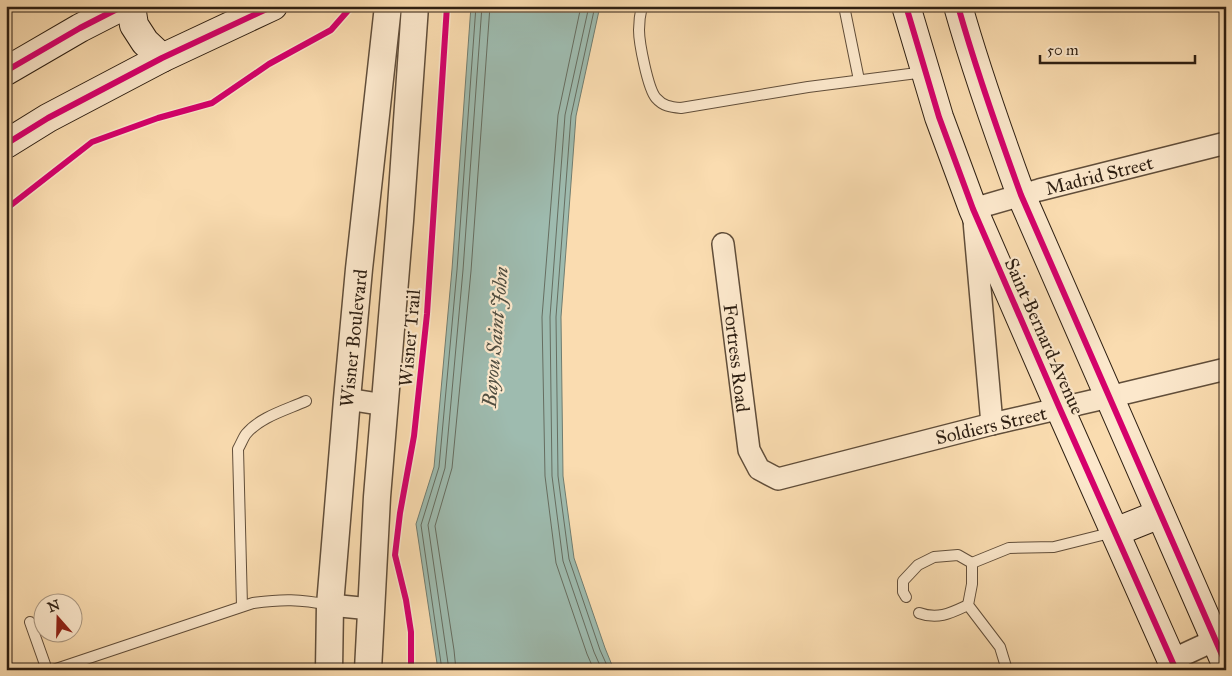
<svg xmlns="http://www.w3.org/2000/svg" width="1232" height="676" viewBox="0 0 1232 676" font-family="'IM FELL Great Primer',serif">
<rect width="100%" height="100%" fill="#fadcb0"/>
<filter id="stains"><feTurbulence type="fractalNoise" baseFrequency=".004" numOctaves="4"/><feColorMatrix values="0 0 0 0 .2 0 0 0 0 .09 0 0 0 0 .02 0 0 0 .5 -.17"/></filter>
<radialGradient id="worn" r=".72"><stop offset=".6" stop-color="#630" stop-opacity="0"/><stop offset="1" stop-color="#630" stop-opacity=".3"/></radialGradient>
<!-- water -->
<polygon fill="#9ebbaf" stroke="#717d70" points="471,6 600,6 576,116 561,317 563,476 574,558 605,648 614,670 438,670 416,524 434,467 452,269"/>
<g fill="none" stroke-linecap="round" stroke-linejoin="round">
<!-- shore -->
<g stroke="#666d60" stroke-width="1">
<polyline points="581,6 558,115 542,317 545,476 556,563 587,654 594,670"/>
<polyline points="589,6 565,115 550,317 552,476 563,561 594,652 602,670"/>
<polyline points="595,6 571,116 556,317 558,476 569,559 600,650 609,670"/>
<polyline points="442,670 421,525 439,467 457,270 476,6"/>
<polyline points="449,670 428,525 445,468 463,270 482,6"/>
<polyline points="456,670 454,650 435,526 452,468 471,271 490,6"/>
</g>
<defs>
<g id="service">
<path d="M642,6C640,14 639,22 639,30C639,43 648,89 656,98C663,106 670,107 681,108L808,87L925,72"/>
<polyline points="844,6 859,80"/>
<polyline points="906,597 903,592 903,581 918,565 934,557 958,555 972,563"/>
<path d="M242,606L238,449C241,444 243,438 246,434C260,417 286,410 306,401"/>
<path d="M919,613C938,620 951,613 968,605"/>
<polyline points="30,622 47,670"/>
<path d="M53,670L253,603C282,599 300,599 329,605"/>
<polyline points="1007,670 1000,647 968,605 972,584 972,563 1009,548 1054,547 1114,532"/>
</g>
<g id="minor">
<polyline points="723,244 749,450 759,469 778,479 992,424 1109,397 1226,369"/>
<polyline points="347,399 385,405"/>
<polyline points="992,424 973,209 1039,190 1226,143"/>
<polyline points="330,605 371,609"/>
<polyline points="1172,660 1226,635"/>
</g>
<g id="tertiary">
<polyline points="329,670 330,605 347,399 359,269 388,6"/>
<polyline points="368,670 377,497 400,221 415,6"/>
</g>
<g id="secondary">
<polyline points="131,6 134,25 145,42 162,58"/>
<polyline points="906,6 939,117 973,209 1060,409 1176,670"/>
<path d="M958,6C976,70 998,132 1021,195L1226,664"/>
<polyline points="6,71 80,28 123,6"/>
<polyline points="6,144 48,118 162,58 273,6"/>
<polyline points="1115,532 1160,514"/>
</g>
</defs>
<!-- service casing -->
<use href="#service" stroke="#614e3a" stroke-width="12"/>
<!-- minor casing -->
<use href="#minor" stroke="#614e3a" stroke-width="24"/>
<!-- tertiary casing -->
<use href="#tertiary" stroke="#614e3a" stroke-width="29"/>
<!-- secondary casing -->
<use href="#secondary" stroke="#2e1f12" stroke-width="30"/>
<!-- service -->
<use href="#service" stroke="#fce8cc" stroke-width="10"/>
<!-- minor -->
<use href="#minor" stroke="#fce8cc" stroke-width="21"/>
<!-- tertiary -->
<use href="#tertiary" stroke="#fce8cc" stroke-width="26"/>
<!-- secondary -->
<use href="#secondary" stroke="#fce8cc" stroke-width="28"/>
<defs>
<g id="cycleway">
<polyline points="906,6 939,117 973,209 1060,409 1176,670"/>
<path d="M958,6C976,70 998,132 1021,195L1226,664"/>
<polyline points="6,71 80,28 123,6"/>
<polyline points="6,144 48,118 162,58 273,6"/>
<polyline points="6,209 92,142 158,118 212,103 269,64 331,30 352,6"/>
<polyline points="411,670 411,632 406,600 395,555 400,513 414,436 427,314 447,6"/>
</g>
</defs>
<!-- cycleway casing -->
<use href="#cycleway" stroke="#fce8cc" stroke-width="9"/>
<!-- cycleway -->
<use href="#cycleway" stroke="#d6006c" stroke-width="6"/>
</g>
<g text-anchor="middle" stroke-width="4.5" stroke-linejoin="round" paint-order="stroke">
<!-- street labels -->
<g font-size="19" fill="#2e1f12" stroke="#fce8cc">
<text transform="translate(1099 175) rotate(-14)" y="7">Madrid Street</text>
<text transform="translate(1045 336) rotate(66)" y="7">Saint Bernard Avenue</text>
<text transform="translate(353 338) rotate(-84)" y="7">Wisner Boulevard</text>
<text transform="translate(409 338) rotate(-85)" y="7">Wisner Trail</text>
<text transform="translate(737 358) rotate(83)" y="7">Fortress Road</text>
<text transform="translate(991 425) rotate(-13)" y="7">Soldiers Street</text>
</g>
<!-- water labels -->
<g font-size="20" font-style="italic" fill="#504e41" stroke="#fce8cc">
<text transform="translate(495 337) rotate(-85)" y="7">Bayou Saint John</text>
</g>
</g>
<!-- margin -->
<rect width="1232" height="676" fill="none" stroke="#fadcb0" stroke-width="25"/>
<rect x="8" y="8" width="1217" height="661" fill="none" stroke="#2e1f12" stroke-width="2.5"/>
<rect x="12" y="12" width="1207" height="651" fill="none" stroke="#2e1f12"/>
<!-- north arrow -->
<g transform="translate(58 618) rotate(340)"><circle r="24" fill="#fce8cc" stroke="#aa9882"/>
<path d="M0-4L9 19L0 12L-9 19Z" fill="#8f2418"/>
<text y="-8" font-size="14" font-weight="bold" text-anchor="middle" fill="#2e1f12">N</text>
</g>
<!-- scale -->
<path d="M1040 55v8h155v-8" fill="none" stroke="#2e1f12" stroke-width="2.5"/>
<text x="1047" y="55" font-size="15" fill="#2e1f12" stroke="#fce8cc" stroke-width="4" paint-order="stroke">50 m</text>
<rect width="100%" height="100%" filter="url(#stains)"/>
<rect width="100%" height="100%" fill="url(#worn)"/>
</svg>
